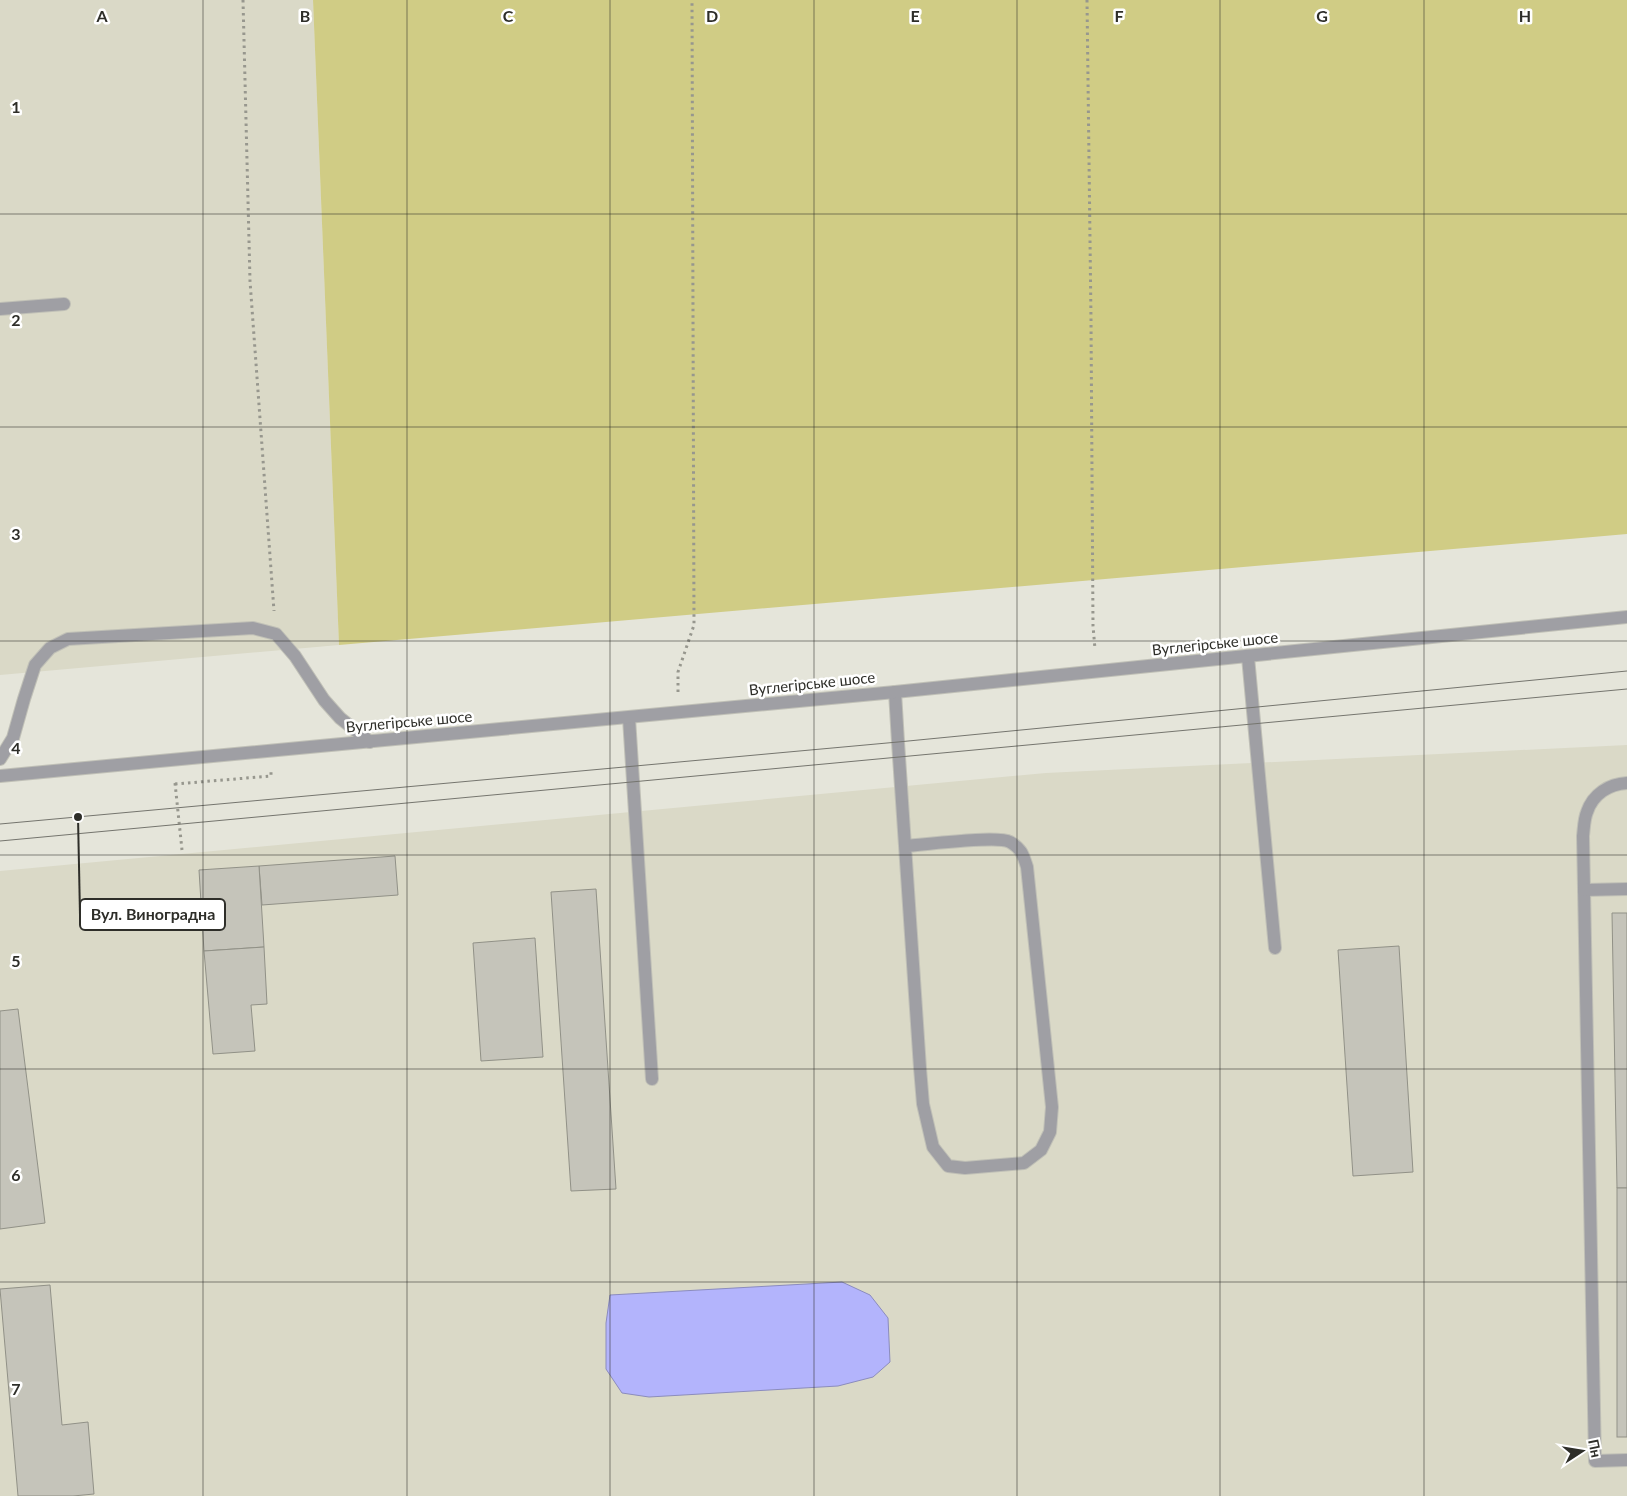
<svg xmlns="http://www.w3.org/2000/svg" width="1627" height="1496" viewBox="0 0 1627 1496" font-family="Lato,sans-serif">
<rect width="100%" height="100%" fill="#e5e5da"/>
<!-- built -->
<g fill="#dad9c7">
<polygon points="0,0 313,0 339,645 0,675"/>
<polygon points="1627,745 1627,1496 0,1496 0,871 1046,773"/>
</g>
<!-- green -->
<polygon fill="#d0cc85" points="313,0 1627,0 1627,534 339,645"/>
<!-- water -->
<polygon fill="#b3b4fc" stroke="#8b8cbd" points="842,1282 870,1295 888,1318 890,1362 873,1377 838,1386 649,1397 622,1393 606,1369 606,1323 610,1295"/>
<!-- building -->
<g fill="#c5c4ba" stroke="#919187">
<polygon points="395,856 398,895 262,905 259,866"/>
<polygon points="259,866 264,947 204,951 199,870"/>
<polygon points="596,889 616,1189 571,1191 551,892"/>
<polygon points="1612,913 1627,913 1627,1188 1617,1188"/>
<polygon points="535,938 543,1057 481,1061 473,943"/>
<polygon points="1399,946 1413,1172 1353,1176 1338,950"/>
<polygon points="264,947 267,1004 251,1005 255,1051 213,1054 204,951"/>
<polygon points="18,1009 45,1223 0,1229 0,1011"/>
<rect x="1617" y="1188" width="10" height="249"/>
<polygon points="50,1285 62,1425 88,1422 94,1494 73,1496 18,1496 0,1289"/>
</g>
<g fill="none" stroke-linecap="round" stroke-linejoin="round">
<defs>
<g id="service">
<polyline points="0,309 64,304"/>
<polyline points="1248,657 1275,948"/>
<path d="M895,692L898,742L920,1068L923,1104L933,1147L948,1166L965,1168L1024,1163L1041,1150L1050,1132L1052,1107L1027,867C1023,855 1022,849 1010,842C997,835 924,845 905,846"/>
<polyline points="629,718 652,1079"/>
<polyline points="0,759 13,738 24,699 35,665 50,648 68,639 253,628 276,634 295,656 324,700 340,718 370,742"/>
<path d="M1627,783C1609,784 1593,794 1587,812C1584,819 1584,828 1583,836L1595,1461L1627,1460"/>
<polyline points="1584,890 1627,889"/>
</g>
<polyline id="tertiary" points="0,776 895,692 1627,617"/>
</defs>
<!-- service casing -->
<use href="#service" stroke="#c0c0b7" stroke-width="14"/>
<!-- tertiary casing -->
<use href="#tertiary" stroke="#c0c0b7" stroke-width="14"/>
<!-- path -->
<g stroke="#97978e" stroke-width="3" stroke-dasharray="2.5 4" stroke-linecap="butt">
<polyline points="243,0 250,281 274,611"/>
<polyline points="1087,0 1091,320 1093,626 1095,649"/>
<polyline points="678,692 678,672 694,625 692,0"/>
<polyline points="175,783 182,850"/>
<polyline points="175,784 271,776 271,772"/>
</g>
<!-- service -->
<use href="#service" stroke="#9f9fa4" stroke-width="12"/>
<!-- tertiary -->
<use href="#tertiary" stroke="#9f9fa4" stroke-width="12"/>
<!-- tram -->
<g stroke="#75756e" stroke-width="1">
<polyline points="0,824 898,742 1627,671"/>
<polyline points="0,841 1627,689"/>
</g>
</g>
<!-- grid -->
<path fill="none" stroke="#2e2e29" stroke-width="1" stroke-opacity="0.55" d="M203,0V1496M407,0V1496M610,0V1496M814,0V1496M1017,0V1496M1220,0V1496M1424,0V1496M0,214H1627M0,427H1627M0,641H1627M0,855H1627M0,1069H1627M0,1282H1627"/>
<g text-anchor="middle" stroke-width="5" stroke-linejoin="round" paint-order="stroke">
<!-- street labels -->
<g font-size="15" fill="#2e2e29" stroke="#fff">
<text transform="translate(1215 644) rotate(-6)" y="5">Вуглегірське шосе</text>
<text transform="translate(812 684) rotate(-6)" y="5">Вуглегірське шосе</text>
<text transform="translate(409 722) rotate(-5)" y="5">Вуглегірське шосе</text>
</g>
</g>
<g font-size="16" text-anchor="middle" font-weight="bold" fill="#2e2e29" stroke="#fff" stroke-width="5" stroke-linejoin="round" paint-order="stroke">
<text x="102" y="22">A</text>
<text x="305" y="22">B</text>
<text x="508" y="22">C</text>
<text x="712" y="22">D</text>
<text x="915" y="22">E</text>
<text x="1119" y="22">F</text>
<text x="1322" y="22">G</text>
<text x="1525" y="22">H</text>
<text x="16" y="113">1</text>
<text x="16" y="326">2</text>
<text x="16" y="540">3</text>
<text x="16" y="754">4</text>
<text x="16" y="967">5</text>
<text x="16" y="1181">6</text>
<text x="16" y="1395">7</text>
</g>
<!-- callouts -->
<path fill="none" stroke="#2e2e29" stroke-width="2" d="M78 817L80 915"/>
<circle fill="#2e2e29" stroke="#fff" stroke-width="2" cx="78" cy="817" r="5"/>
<rect fill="#fff" stroke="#2e2e29" stroke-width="2" x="80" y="899" width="145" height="31" rx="5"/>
<g font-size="16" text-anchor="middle" font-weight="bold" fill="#2e2e29">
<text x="153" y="920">Вул. Виноградна</text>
</g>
<!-- north arrow -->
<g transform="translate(1582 1451) rotate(78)" stroke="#ffffff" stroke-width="4" paint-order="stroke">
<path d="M0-4L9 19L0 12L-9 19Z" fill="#2e2e29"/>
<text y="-8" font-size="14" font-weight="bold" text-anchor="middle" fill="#2e2e29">Пн</text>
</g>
</svg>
